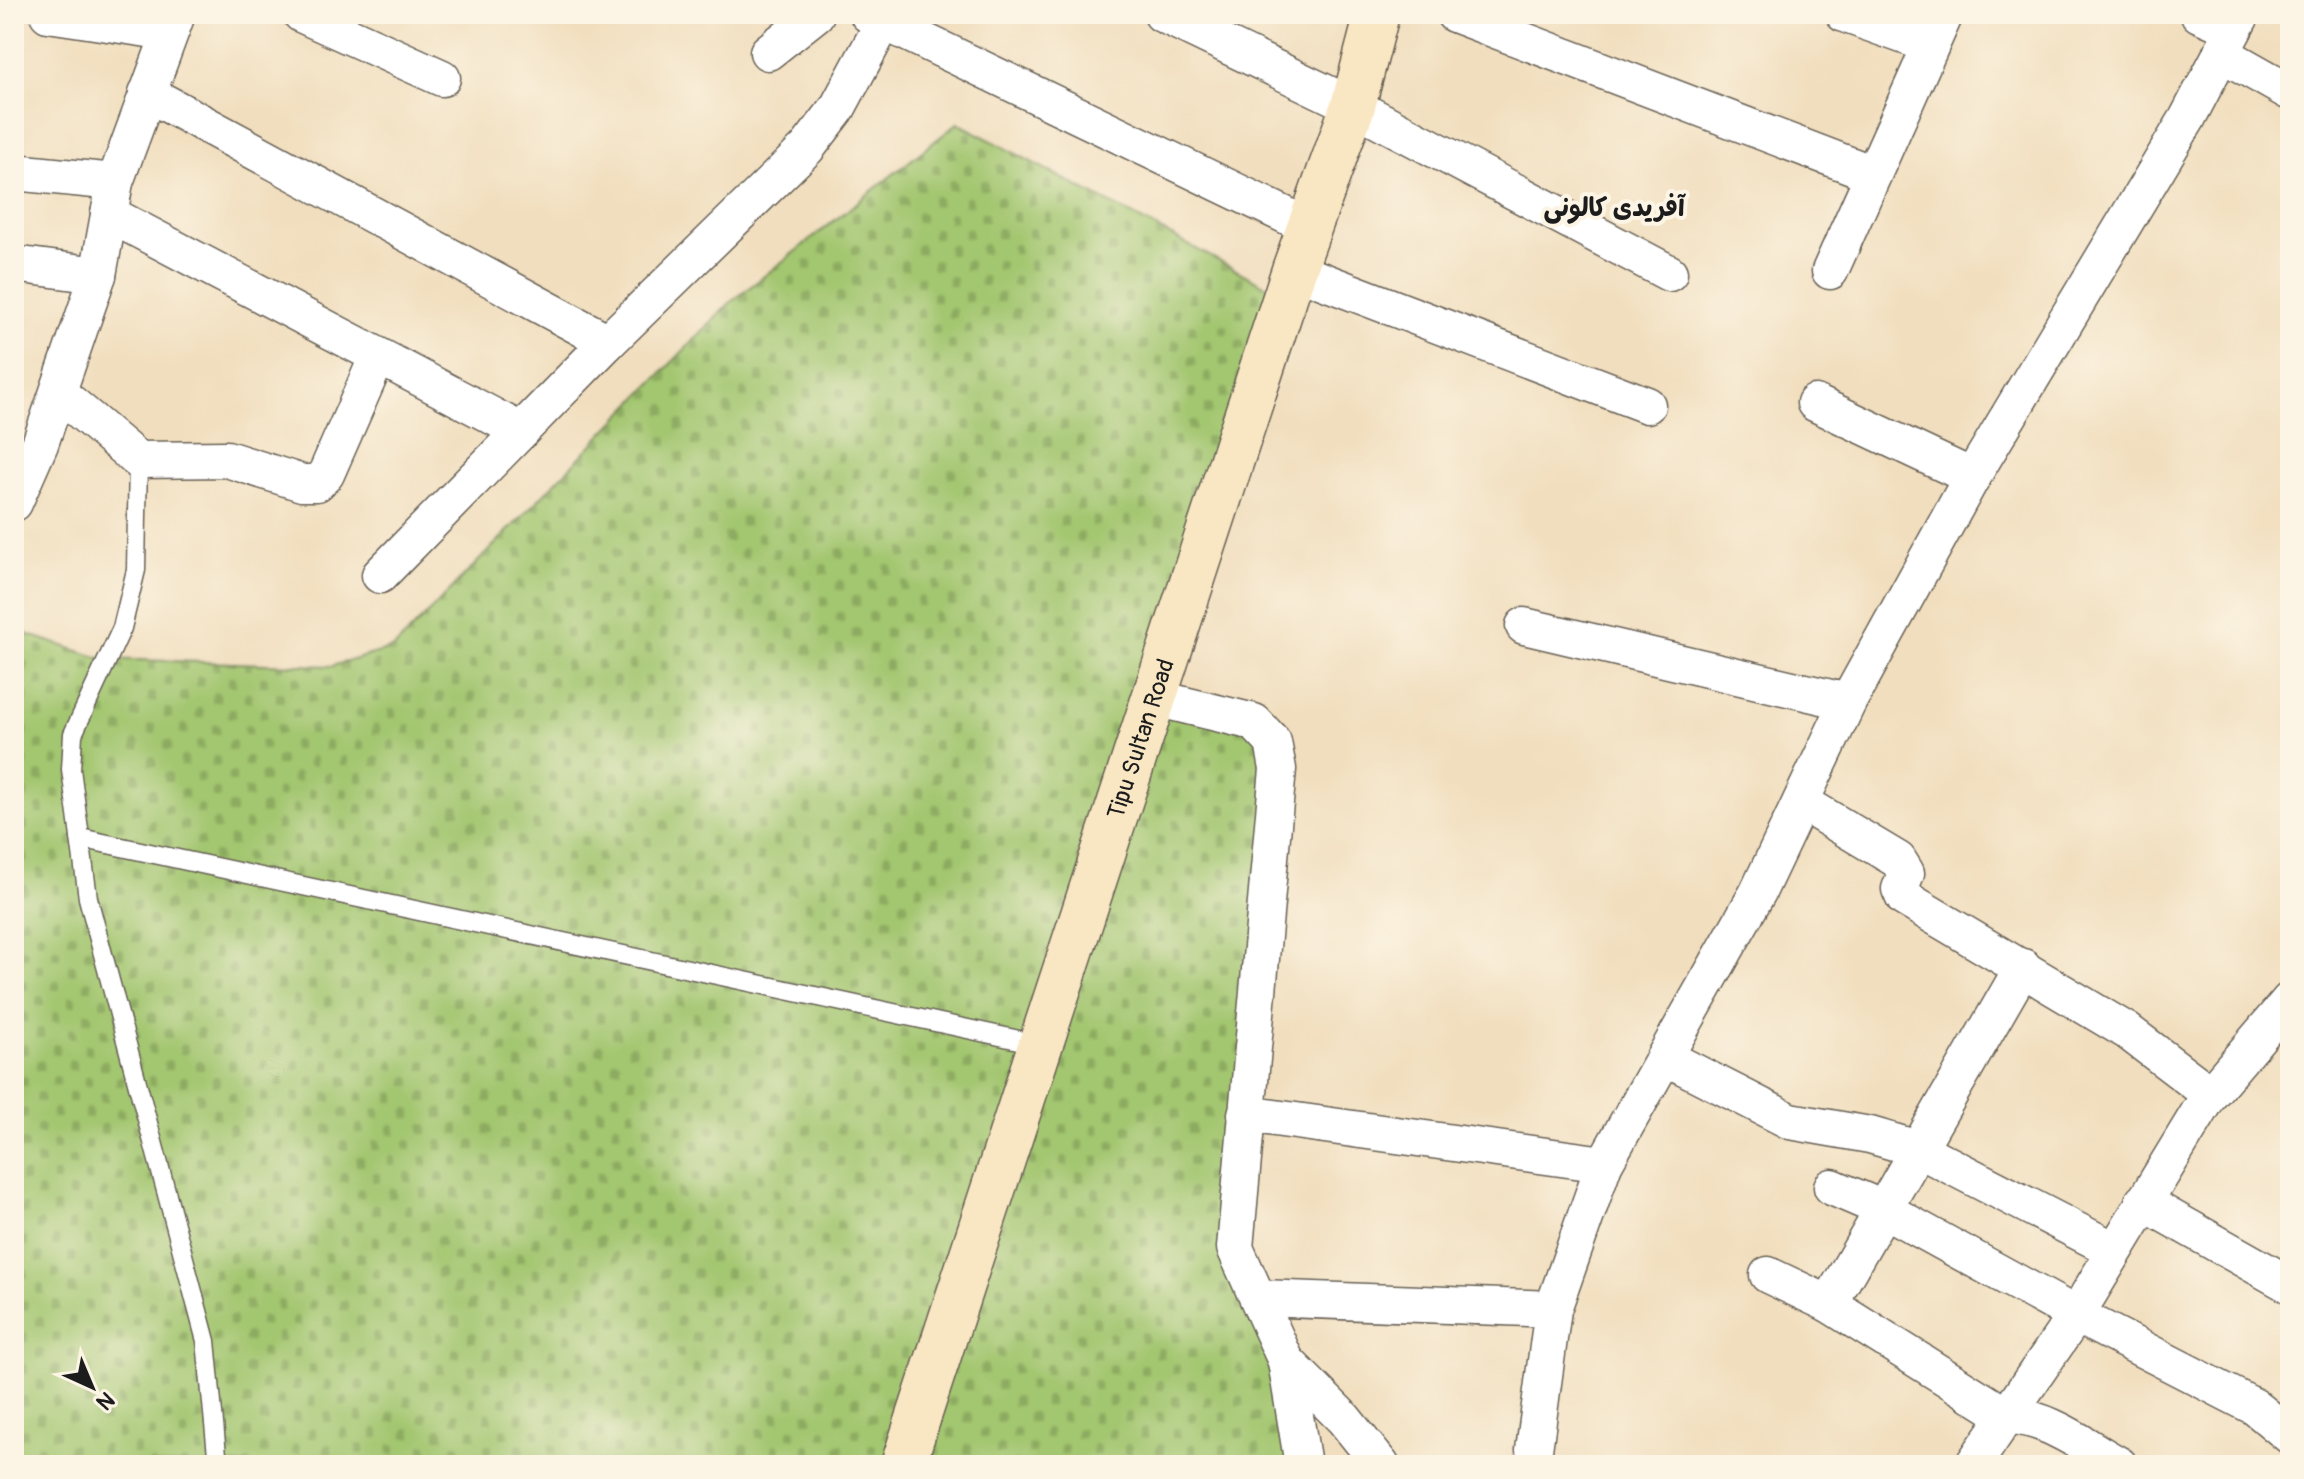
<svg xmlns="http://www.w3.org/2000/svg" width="2304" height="1479" viewBox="0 0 2304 1479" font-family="Pangolin,'Playpen Sans Arabic',sans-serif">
<defs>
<pattern id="cemetery-stones" width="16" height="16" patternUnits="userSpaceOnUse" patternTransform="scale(2)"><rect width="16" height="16" fill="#a3c670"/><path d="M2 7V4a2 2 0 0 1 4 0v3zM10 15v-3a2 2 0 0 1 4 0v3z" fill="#8caa60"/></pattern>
</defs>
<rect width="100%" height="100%" fill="#fcf5e5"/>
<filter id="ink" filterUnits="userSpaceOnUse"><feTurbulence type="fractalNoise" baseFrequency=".0125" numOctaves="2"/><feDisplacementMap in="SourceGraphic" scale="16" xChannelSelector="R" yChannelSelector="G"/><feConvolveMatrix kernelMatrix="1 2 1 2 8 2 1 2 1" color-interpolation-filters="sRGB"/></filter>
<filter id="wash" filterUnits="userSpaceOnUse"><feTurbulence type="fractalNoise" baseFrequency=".006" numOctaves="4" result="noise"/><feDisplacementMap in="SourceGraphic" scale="32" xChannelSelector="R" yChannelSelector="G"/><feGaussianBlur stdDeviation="1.8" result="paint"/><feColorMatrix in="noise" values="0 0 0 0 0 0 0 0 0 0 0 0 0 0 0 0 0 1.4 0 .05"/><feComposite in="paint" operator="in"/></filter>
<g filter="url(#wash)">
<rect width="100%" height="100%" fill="#f1debe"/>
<!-- cemetery -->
<polygon fill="url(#cemetery-stones)" stroke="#607146" stroke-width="2" points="958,123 1287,297 1169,697 1277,738 1238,1247 1306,1465 14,1465 14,630 103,659 332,666 394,648 730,303"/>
</g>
<g filter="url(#ink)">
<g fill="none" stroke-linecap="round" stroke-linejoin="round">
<defs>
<g id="service">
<polyline points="138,460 136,570 122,628 73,734 71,769 88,898 206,1341 218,1465"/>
<polyline points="80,838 1042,1045"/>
</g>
<g id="minor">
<polyline points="48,14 168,32"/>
<polyline points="301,14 442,78"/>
<polyline points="868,14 1310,227"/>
<polyline points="1162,14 1353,106 1669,273"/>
<polyline points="1454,14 1873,174"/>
<polyline points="1844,14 1930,45"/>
<polyline points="2199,14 2234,29"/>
<polyline points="768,52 816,14"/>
<polyline points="2221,53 2290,92"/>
<polyline points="147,93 608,342"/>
<polyline points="14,172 115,182"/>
<polyline points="109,214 521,431"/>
<polyline points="14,264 98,275"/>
<polyline points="1294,270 1647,405"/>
<polyline points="1830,271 1945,14"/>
<polyline points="59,393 138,460 227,459 302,483 317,483 326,474 378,356"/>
<polyline points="1815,403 1972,477"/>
<polyline points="14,503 40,444 98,275 115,182 177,14"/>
<polyline points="380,575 608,342 807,148 837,109 888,14"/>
<polyline points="1524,626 1848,702"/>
<polyline points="1155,698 1254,722 1273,742 1278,769 1235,1248 1286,1361 1303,1465"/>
<polyline points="1801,802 1898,860 1906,873 1900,889 1904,898 2127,1031 2210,1094"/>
<polyline points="1665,1057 1790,1121 1870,1135 1918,1149 2114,1250"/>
<polyline points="1246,1114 1604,1164"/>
<polyline points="1832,1187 1883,1209 2076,1315 2255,1407 2290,1436"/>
<polyline points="2143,1202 2290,1285"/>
<path d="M1768,1275L1829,1304L2007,1416C2047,1416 2084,1446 2119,1465"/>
<polyline points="1258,1298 1553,1309"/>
<polyline points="1829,1304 2023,967"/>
<polyline points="1286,1361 1344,1419 1381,1465"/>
<polyline points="1534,1450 1553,1309 1604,1164 1758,892 1848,702 1972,477 2187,119 2242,14"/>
<polyline points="1973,1465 2076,1315 2210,1094 2290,1000"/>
</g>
<g id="secondary">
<path id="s1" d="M903,1465L1294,270L1353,106L1377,14"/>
</g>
</defs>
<!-- service casing -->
<use href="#service" stroke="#676055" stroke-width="21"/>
<!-- minor casing -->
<use href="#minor" stroke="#676055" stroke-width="39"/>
<!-- secondary casing -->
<use href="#secondary" stroke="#676055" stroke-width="47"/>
<!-- service -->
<use href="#service" stroke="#fff" stroke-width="18"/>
<!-- minor -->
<use href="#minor" stroke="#fff" stroke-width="36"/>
<!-- secondary -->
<use href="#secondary" stroke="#f9e7c3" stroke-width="44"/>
</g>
</g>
<g text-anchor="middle" stroke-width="8" stroke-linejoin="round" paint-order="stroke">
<!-- street labels -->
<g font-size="24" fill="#1c1c1c" stroke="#fcf5e5">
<text dy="8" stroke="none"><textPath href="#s1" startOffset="764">Tipu Sultan Road</textPath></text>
</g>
<!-- neighbourhood labels -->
<g font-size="26" font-weight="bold" fill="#1c1c1c" stroke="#fcf5e5">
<text x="1614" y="216">آفریدی کالونی</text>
</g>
</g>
<!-- margin -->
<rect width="2304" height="1479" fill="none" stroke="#fcf5e5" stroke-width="48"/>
<!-- north arrow -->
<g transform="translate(92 1387) rotate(136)" stroke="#fcf5e5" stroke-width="6" paint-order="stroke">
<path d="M0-6L14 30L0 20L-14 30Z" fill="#1c1c1c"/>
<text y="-12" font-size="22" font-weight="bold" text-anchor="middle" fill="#1c1c1c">N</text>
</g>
</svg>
